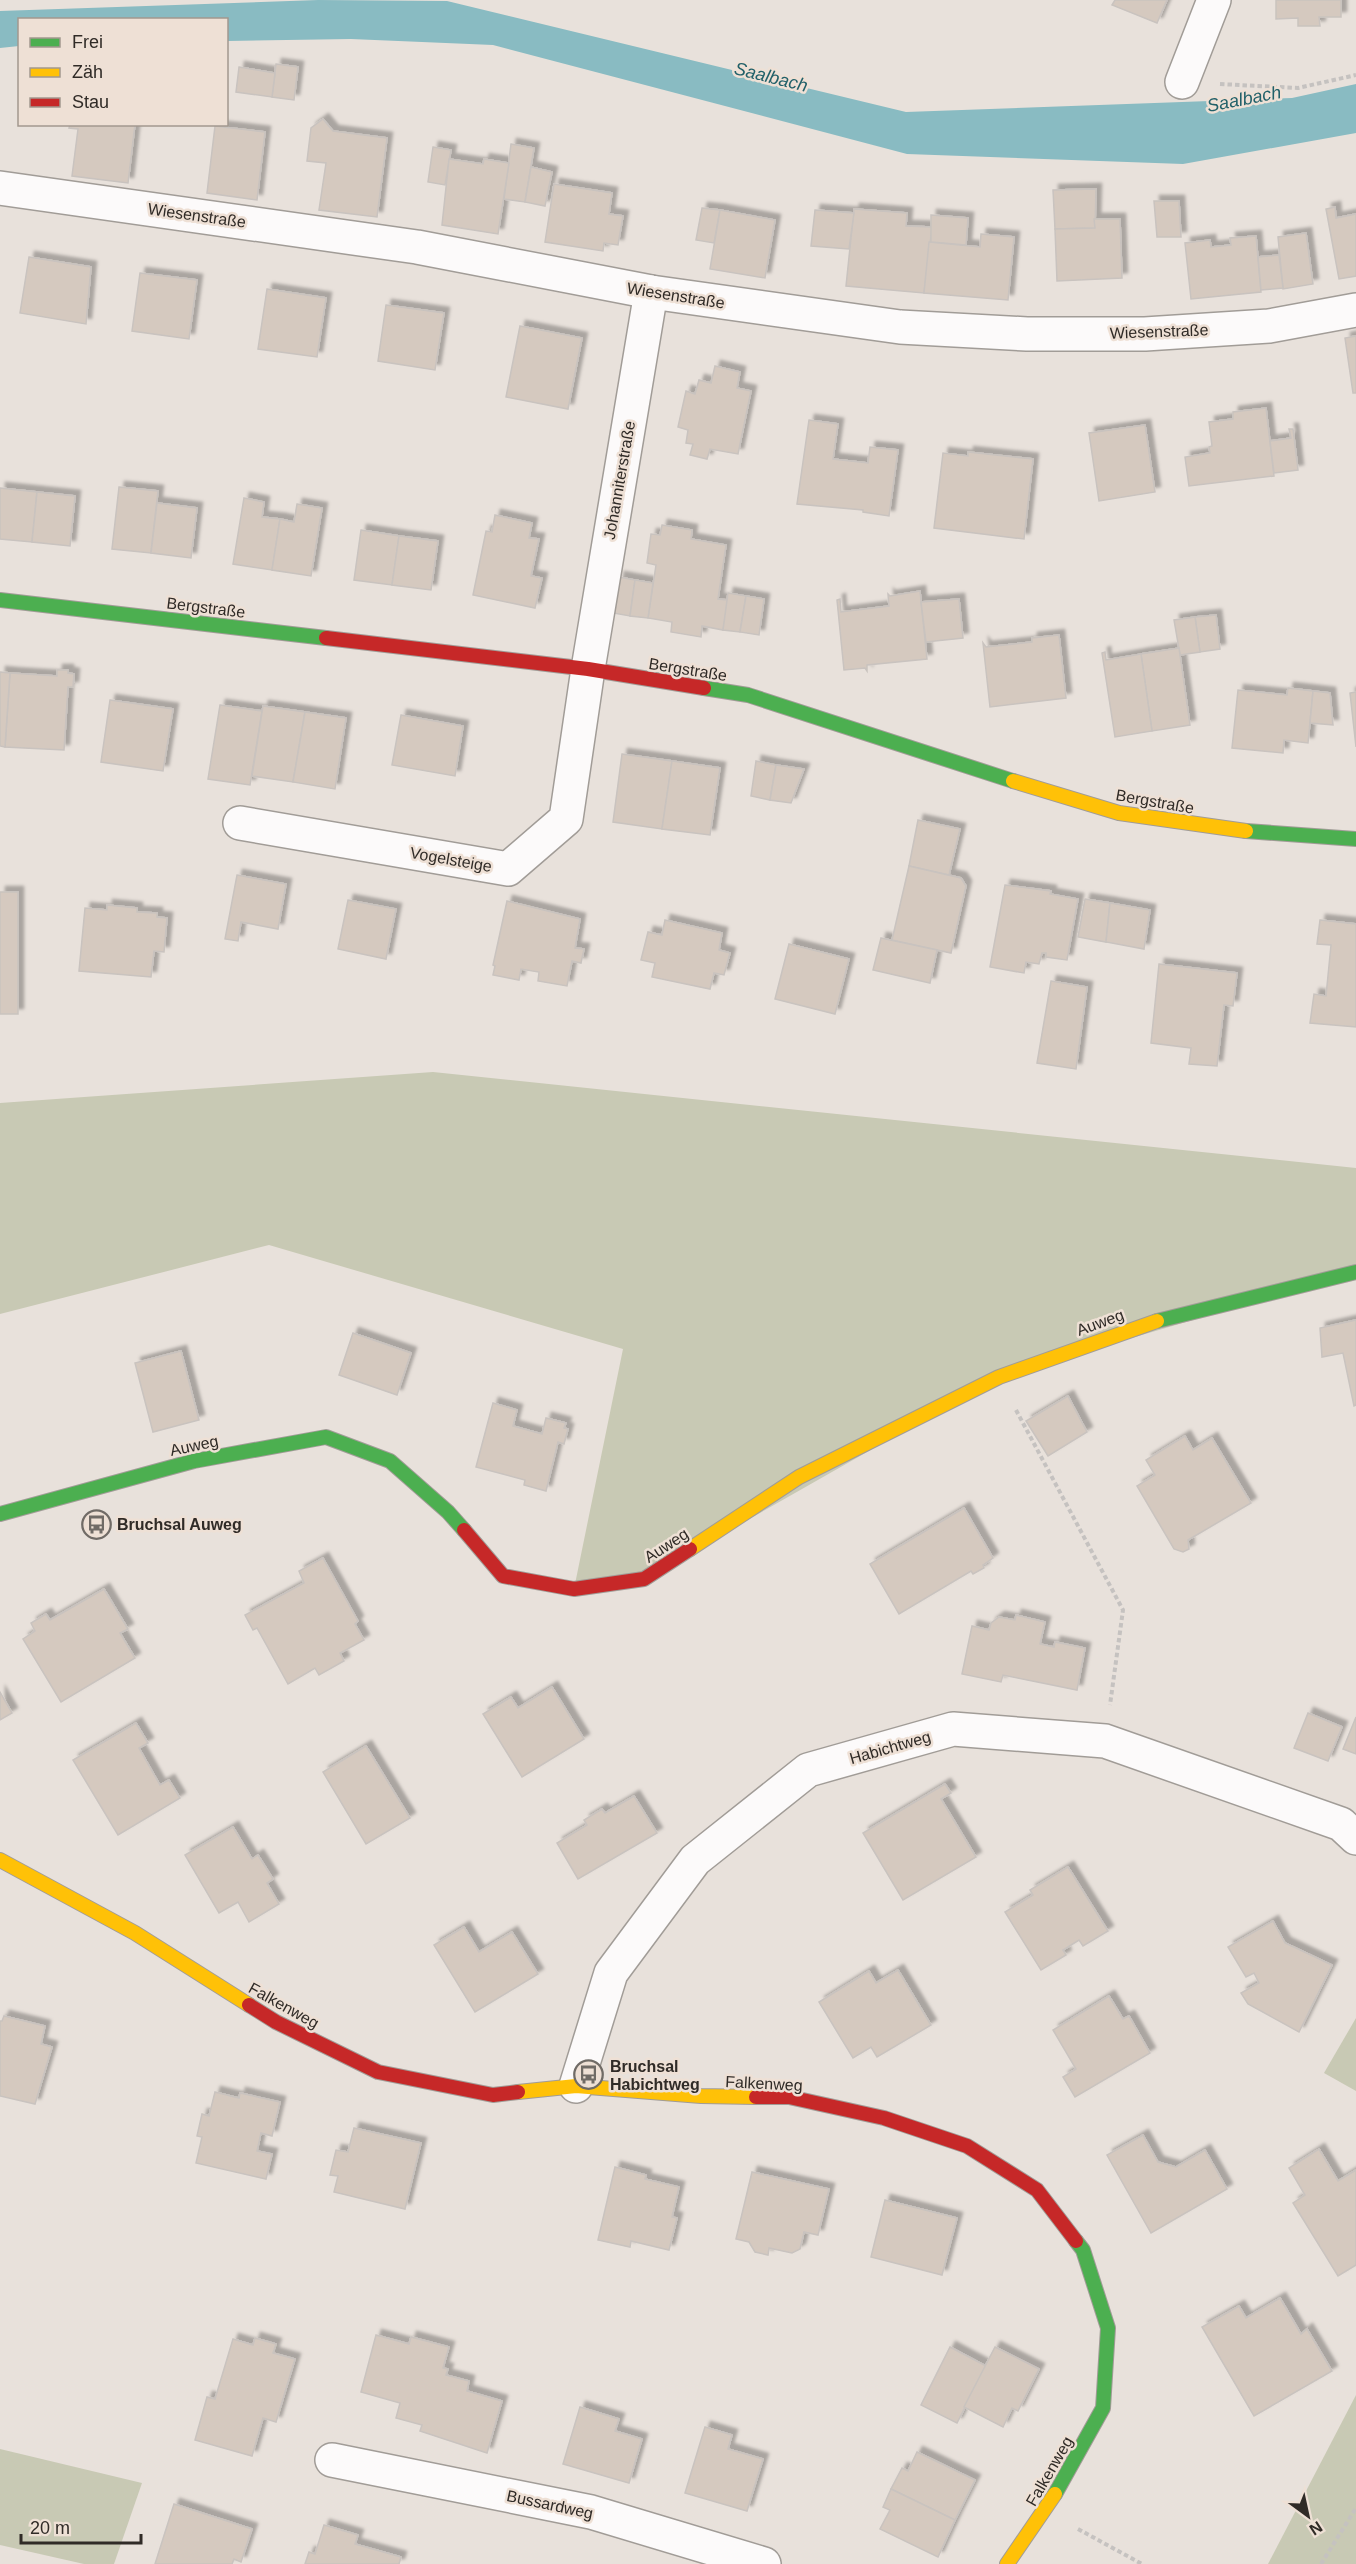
<svg xmlns="http://www.w3.org/2000/svg" width="1356" height="2564" viewBox="0 0 1356 2564" font-family="Arial,sans-serif">
<defs>
<filter id="shadow"><feDropShadow dx="5.5" dy="-5.5" stdDeviation="1.5" flood-color="#0004"/></filter>
</defs>
<rect width="100%" height="100%" fill="#e8e1db"/>
<!-- green -->
<g fill="#c8c9b4">
<polygon points="433,1072 1356,1168 1356,1272 999,1377 644,1579 574,1589 623,1349 269,1245 0,1314 0,1103"/>
<polygon points="1356,2018 1356,2091 1324,2073"/>
<polygon points="1356,2395 1356,2564 1268,2564"/>
<polygon points="0,2449 142,2483 114,2564 84,2564 0,2545"/>
</g>
<!-- water -->
<polygon fill="#89bbc2" points="318,0 447,1 906,112 1292,98 1356,84 1356,133 1183,164 907,154 493,45 351,39 227,41 226,20 20,20 19,46 0,48 0,11"/>
<!-- building -->
<g fill="#d5c9bf" stroke="#c9c3bf" stroke-width="1.5" filter="url(#shadow)">
<polygon points="1115,0 1167,0 1157,23 1112,5"/>
<polygon points="1276,0 1341,0 1341,17 1319,17 1320,26 1298,26 1298,18 1276,19"/>
<polygon points="276,64 298,67 294,100 272,97"/>
<polygon points="239,67 275,73 272,97 236,92"/>
<polygon points="323,119 333,131 387,138 377,217 319,210 326,163 307,161 311,128"/>
<polygon points="70,124 135,124 128,183 72,176 78,129 69,128"/>
<polygon points="215,126 265,132 257,200 207,193"/>
<polygon points="511,144 534,148 525,202 504,199"/>
<polygon points="433,147 451,150 445,185 428,182"/>
<polygon points="449,159 483,164 484,159 509,163 498,234 442,225"/>
<polygon points="531,167 552,172 545,206 525,202"/>
<polygon points="554,184 612,193 609,214 623,216 618,245 604,243 603,251 545,242"/>
<polygon points="1096,189 1095,228 1055,229 1053,190"/>
<polygon points="1154,201 1179,201 1181,237 1157,237"/>
<polygon points="1335,207 1336,218 1356,214 1356,276 1339,279 1326,209"/>
<polygon points="702,208 720,210 714,243 696,240"/>
<polygon points="854,209 907,213 906,226 932,227 924,293 846,286"/>
<polygon points="720,210 775,220 765,278 710,269"/>
<polygon points="815,210 854,213 849,249 811,246"/>
<polygon points="931,215 968,218 966,245 931,242"/>
<polygon points="1094,219 1120,219 1122,278 1057,281 1055,229 1095,228"/>
<polygon points="1306,233 1313,284 1283,289 1278,237"/>
<polygon points="981,234 1014,237 1008,300 924,293 929,242 980,247"/>
<polygon points="1256,236 1261,292 1191,299 1185,243 1210,240 1211,247 1231,245 1230,238"/>
<polygon points="1279,255 1283,288 1261,290 1258,257"/>
<polygon points="29,257 91,267 86,324 20,313"/>
<polygon points="140,273 197,280 189,339 132,331"/>
<polygon points="267,289 326,298 317,357 258,349"/>
<polygon points="386,305 444,313 435,370 378,361"/>
<polygon points="520,326 582,338 568,409 506,397"/>
<polygon points="1356,336 1356,393 1353,393 1345,338"/>
<polygon points="715,366 740,372 737,388 751,391 738,454 710,449 707,459 690,455 693,444 686,443 688,430 678,427 686,391 695,394 699,380 711,383"/>
<polygon points="1266,408 1274,476 1189,486 1185,457 1210,453 1209,447 1212,446 1209,422 1233,419 1233,412"/>
<polygon points="809,420 838,424 833,459 868,463 870,447 898,450 889,516 863,512 863,510 797,504"/>
<polygon points="1145,425 1155,492 1099,501 1089,433"/>
<polygon points="1289,429 1293,429 1298,470 1274,473 1270,441 1291,438"/>
<polygon points="968,452 1033,459 1024,539 934,528 943,453 968,456"/>
<polygon points="119,487 158,491 151,553 112,549"/>
<polygon points="0,488 37,492 32,542 0,539"/>
<polygon points="37,492 75,496 70,546 32,542"/>
<polygon points="244,498 264,502 262,517 280,519 272,570 233,564"/>
<polygon points="157,503 197,508 191,558 151,553"/>
<polygon points="297,504 322,508 311,576 272,570 280,519 294,522"/>
<polygon points="495,515 532,523 529,538 539,539 531,576 542,578 535,608 473,595 486,531 492,532"/>
<polygon points="662,525 692,530 691,539 726,545 718,599 728,600 723,630 702,626 701,637 671,632 672,622 648,618 656,565 647,563 651,534 660,535"/>
<polygon points="361,530 399,536 392,585 354,580"/>
<polygon points="399,536 438,541 431,590 392,585"/>
<polygon points="619,577 635,580 630,616 613,613"/>
<polygon points="635,580 653,583 648,618 630,616"/>
<polygon points="920,591 927,659 867,665 867,671 865,668 844,670 837,600 840,599 841,612 889,606 888,594 890,596"/>
<polygon points="728,593 746,596 740,632 723,630"/>
<polygon points="746,596 764,599 759,635 740,632"/>
<polygon points="959,599 963,638 926,642 921,602"/>
<polygon points="1216,615 1220,649 1200,652 1195,617"/>
<polygon points="1195,617 1200,652 1180,655 1174,620"/>
<polygon points="1059,635 1066,698 990,707 983,643 986,647 1032,642 1032,638"/>
<polygon points="1179,648 1190,725 1152,731 1141,654"/>
<polygon points="1105,652 1106,660 1141,654 1152,731 1115,737 1102,653"/>
<polygon points="57,670 68,670 68,673 74,674 73,687 68,687 64,750 5,747 10,673 57,676"/>
<polygon points="0,672 10,673 5,747 0,746"/>
<polygon points="1288,688 1313,691 1308,743 1284,740 1283,753 1232,748 1238,690 1287,695"/>
<polygon points="1313,691 1330,693 1333,725 1310,723"/>
<polygon points="1356,692 1356,747 1350,693"/>
<polygon points="110,700 173,709 163,771 101,762"/>
<polygon points="220,705 262,711 250,785 208,779"/>
<polygon points="263,706 305,712 293,782 252,776"/>
<polygon points="305,712 346,718 335,789 293,782"/>
<polygon points="401,715 463,726 455,776 392,765"/>
<polygon points="622,754 672,761 662,829 613,822"/>
<polygon points="672,761 720,768 710,835 662,829"/>
<polygon points="756,761 776,765 770,800 751,796"/>
<polygon points="776,765 804,769 791,803 770,800"/>
<polygon points="918,820 960,829 949,875 909,866"/>
<polygon points="909,866 961,878 966,886 951,953 892,940"/>
<polygon points="237,875 286,884 278,929 241,922 238,941 225,939"/>
<polygon points="1005,885 1051,891 1050,894 1078,899 1067,960 1046,957 1046,953 1042,953 1039,964 1026,962 1024,973 990,967"/>
<rect x="0" y="892" width="18" height="122"/>
<polygon points="1085,899 1110,903 1106,942 1078,937"/>
<polygon points="348,900 396,909 386,959 338,949"/>
<polygon points="507,901 580,919 575,948 584,949 581,963 572,961 567,986 538,981 539,972 521,969 519,980 493,975 495,966 493,965"/>
<polygon points="1110,903 1150,910 1144,949 1106,942"/>
<polygon points="107,905 137,908 137,912 157,913 157,917 167,918 164,952 154,951 151,977 79,971 85,908 107,910"/>
<polygon points="665,920 722,933 719,950 730,953 724,975 714,973 710,989 652,977 655,963 641,960 648,932 662,935"/>
<polygon points="1320,920 1356,924 1356,1027 1310,1023 1314,994 1326,996 1331,945 1317,944"/>
<polygon points="881,938 937,950 930,983 873,970"/>
<polygon points="789,944 849,959 835,1014 775,999"/>
<polygon points="1159,964 1237,973 1233,1006 1224,1005 1217,1066 1189,1064 1191,1048 1151,1043"/>
<polygon points="1051,981 1087,987 1076,1069 1037,1063"/>
<polygon points="1356,1320 1356,1405 1354,1406 1343,1353 1322,1357 1320,1328"/>
<polygon points="353,1333 411,1353 397,1395 339,1375"/>
<polygon points="181,1351 199,1420 153,1432 135,1363"/>
<polygon points="1068,1396 1087,1432 1048,1456 1026,1421"/>
<polygon points="493,1403 517,1410 513,1426 542,1434 546,1418 566,1423 564,1428 568,1429 564,1444 558,1442 546,1491 524,1485 525,1480 476,1467"/>
<polygon points="1185,1436 1193,1450 1212,1438 1251,1503 1188,1540 1189,1549 1183,1552 1174,1549 1137,1486 1155,1475 1146,1460"/>
<polygon points="964,1508 993,1558 983,1565 984,1568 973,1574 971,1571 899,1614 870,1564"/>
<polygon points="323,1558 358,1621 355,1624 364,1640 340,1653 344,1661 319,1675 315,1668 288,1684 257,1628 253,1630 245,1615 304,1583 299,1571"/>
<polygon points="104,1589 128,1629 120,1633 135,1658 61,1702 23,1639 35,1631 31,1623 46,1614 50,1620"/>
<polygon points="1016,1615 1045,1622 1040,1644 1054,1647 1055,1642 1085,1648 1077,1690 1003,1675 1001,1682 962,1674 972,1626 989,1630 991,1623 999,1617 1015,1620"/>
<polygon points="552,1687 584,1739 522,1777 483,1714 511,1697 518,1708"/>
<polygon points="0,1692 12,1713 0,1720"/>
<polygon points="1308,1713 1342,1727 1328,1761 1294,1748"/>
<polygon points="1356,1717 1356,1754 1343,1749"/>
<polygon points="136,1723 148,1743 139,1748 160,1785 169,1780 180,1798 118,1835 73,1760"/>
<polygon points="366,1746 410,1818 366,1844 323,1772"/>
<polygon points="945,1784 951,1793 941,1799 976,1857 903,1900 863,1833"/>
<polygon points="634,1796 657,1833 578,1879 557,1843 587,1825 584,1820 602,1809 605,1813"/>
<polygon points="233,1827 252,1859 258,1855 273,1879 267,1883 279,1904 249,1922 238,1902 219,1913 185,1855"/>
<polygon points="1068,1867 1108,1931 1083,1946 1079,1940 1063,1950 1066,1955 1041,1970 1005,1912 1033,1895 1030,1890"/>
<polygon points="1273,1921 1285,1943 1332,1965 1299,2032 1248,2004 1241,1993 1259,1983 1254,1973 1246,1977 1228,1947"/>
<polygon points="464,1927 479,1952 512,1932 538,1974 475,2012 434,1945"/>
<polygon points="898,1970 931,2025 877,2057 871,2047 853,2058 819,2002 869,1971 876,1983"/>
<polygon points="1109,1996 1123,2019 1129,2016 1150,2053 1075,2097 1063,2077 1076,2069 1053,2030"/>
<polygon points="4,2016 45,2026 41,2044 52,2047 35,2104 0,2096 0,2021 2,2021"/>
<polygon points="215,2092 239,2098 240,2093 280,2102 272,2136 261,2133 257,2151 272,2154 266,2179 196,2163 202,2137 197,2136 202,2114 209,2116"/>
<polygon points="354,2128 421,2143 405,2209 334,2192 338,2176 330,2175 336,2150 348,2152"/>
<polygon points="1143,2135 1158,2162 1176,2167 1205,2150 1227,2189 1151,2233 1107,2155"/>
<polygon points="1319,2149 1338,2181 1356,2170 1356,2265 1338,2276 1293,2203 1305,2195 1289,2168"/>
<polygon points="615,2167 646,2175 645,2179 679,2187 672,2217 677,2218 669,2250 631,2241 630,2247 598,2240"/>
<polygon points="752,2172 829,2189 818,2235 804,2232 800,2249 792,2253 769,2248 768,2255 755,2252 749,2242 736,2239"/>
<polygon points="885,2200 957,2218 942,2275 871,2257"/>
<polygon points="1280,2298 1301,2334 1307,2329 1332,2371 1254,2416 1202,2327 1239,2306 1246,2318"/>
<polygon points="376,2335 409,2344 411,2337 449,2347 443,2368 448,2369 446,2375 469,2381 467,2391 502,2401 487,2453 420,2431 422,2425 396,2418 400,2403 361,2392"/>
<polygon points="255,2338 276,2344 273,2353 295,2359 276,2422 263,2418 252,2456 195,2440 207,2397 215,2399 233,2339 253,2345"/>
<polygon points="950,2347 986,2366 957,2423 921,2405"/>
<polygon points="995,2347 1039,2369 1018,2411 1012,2408 1003,2427 964,2407"/>
<polygon points="580,2407 619,2419 615,2431 642,2439 629,2483 563,2464"/>
<polygon points="705,2427 732,2435 728,2449 763,2459 747,2511 685,2493"/>
<polygon points="917,2452 975,2480 955,2520 891,2489 902,2468 908,2471"/>
<polygon points="891,2489 955,2520 938,2557 880,2529 890,2510 883,2507"/>
<polygon points="174,2504 252,2529 241,2562 234,2559 232,2564 155,2564"/>
<polygon points="324,2525 358,2535 355,2544 401,2557 399,2564 305,2564 309,2552 315,2554"/>
</g>
<g fill="none" stroke-linecap="round" stroke-linejoin="round">
<defs>
<g id="street">
<polyline points="1182,82 1214,0"/>
<polyline points="0,188 417,247 651,292 900,327 1027,334 1145,334 1269,326 1356,310"/>
<polyline points="240,823 508,869 566,819 588,669 651,292"/>
<polyline points="576,2086 611,1973 695,1860 808,1770 953,1729 1105,1741 1341,1824 1356,1838"/>
<polyline points="332,2460 591,2512 764,2564"/>
</g>
<g id="fast">
<polyline points="0,600 326,638"/>
<polyline points="704,688 748,695 1013,781"/>
<polyline points="1246,831 1356,839"/>
<polyline points="1157,1321 1356,1272"/>
<polyline points="0,1514 194,1461 326,1437 390,1461 448,1512 464,1530"/>
<polyline points="1055,2494 1103,2408 1108,2328 1083,2250 1076,2241"/>
</g>
<g id="slow">
<polyline points="1013,781 1119,813 1246,831"/>
<polyline points="690,1549 799,1477 999,1377 1157,1321"/>
<polyline points="0,1860 135,1933 249,2005"/>
<polyline points="518,2092 576,2086 701,2096 756,2097"/>
<polyline points="1007,2564 1055,2494"/>
</g>
<g id="jam">
<polyline points="326,638 588,669 704,688"/>
<polyline points="464,1530 503,1576 574,1589 644,1579 690,1549"/>
<polyline points="249,2005 276,2022 378,2072 493,2095 518,2092"/>
<polyline points="756,2097 789,2097 884,2118 967,2146 1037,2190 1076,2241"/>
</g>
</defs>
<!-- street casing -->
<use href="#street" stroke="#a19c97" stroke-width="36"/>
<!-- fast casing -->
<use href="#fast" stroke="#a19c97" stroke-width="16"/>
<!-- slow casing -->
<use href="#slow" stroke="#a19c97" stroke-width="16"/>
<!-- jam casing -->
<use href="#jam" stroke="#a19c97" stroke-width="16"/>
<!-- path -->
<g stroke="#c5c2c0" stroke-width="4" stroke-dasharray="4.5 3" stroke-linecap="butt">
<polyline points="1220,84 1298,88 1356,75"/>
<polyline points="1016,1410 1123,1610 1110,1705"/>
<polyline points="1078,2529 1142,2564"/>
<polyline points="1321,2564 1356,2508"/>
</g>
<!-- street -->
<use href="#street" stroke="#fcfafa" stroke-width="33"/>
<!-- fast -->
<use href="#fast" stroke="#4caf50" stroke-width="14"/>
<!-- slow -->
<use href="#slow" stroke="#ffc107" stroke-width="14"/>
<!-- jam -->
<use href="#jam" stroke="#c62828" stroke-width="14"/>
</g>
<!-- icons -->
<defs>
<symbol id="bus-ring" viewBox="-11 -11 22 22"><circle r="9.5" fill="#eee0d5" stroke="#706b66" stroke-width="1.5"/><path d="M-5-6H5V4H4V6H2V4H-2V6H-4V4H-5ZM-3.5-4V0h7V-4ZM-3.5 1.2v1.5H-2V1.2ZM2 1.2v1.5H3.5V1.2Z" fill="#706b66"/></symbol>
</defs>
<g fill-rule="evenodd">
<use href="#bus-ring" x="80" y="1508" width="33" height="33"/>
<use href="#bus-ring" x="572" y="2058" width="33" height="33"/>
</g>
<g text-anchor="middle" stroke-width="5" stroke-linejoin="round" paint-order="stroke">
<!-- street labels -->
<g font-size="16" fill="#302b27" stroke="#eee0d5">
<text transform="translate(197 215) rotate(8)" y="6">Wiesenstraße</text>
<text transform="translate(676 295) rotate(9)" y="6">Wiesenstraße</text>
<text transform="translate(1159 331) rotate(-2)" y="6">Wiesenstraße</text>
<text transform="translate(619 480) rotate(-80)" y="6">Johanniterstraße</text>
<text transform="translate(206 607) rotate(7)" y="6">Bergstraße</text>
<text transform="translate(688 669) rotate(9)" y="6">Bergstraße</text>
<text transform="translate(1155 801) rotate(10)" y="6">Bergstraße</text>
<text transform="translate(451 859) rotate(10)" y="6">Vogelsteige</text>
<text transform="translate(1100 1322) rotate(-20)" y="6">Auweg</text>
<text transform="translate(194 1445) rotate(-12)" y="6">Auweg</text>
<text transform="translate(666 1545) rotate(-33)" y="6">Auweg</text>
<text transform="translate(890 1747) rotate(-16)" y="6">Habichtweg</text>
<text transform="translate(284 2005) rotate(29)" y="6">Falkenweg</text>
<text transform="translate(764 2083) rotate(3)" y="6">Falkenweg</text>
<text transform="translate(1049 2471) rotate(-60)" y="6">Falkenweg</text>
<text transform="translate(550 2504) rotate(12)" y="6">Bussardweg</text>
</g>
<!-- poi labels -->
<g font-size="16" font-weight="bold" fill="#302b27" stroke="#eee0d5" text-anchor="start">
<text x="117" y="1530">Bruchsal Auweg</text>
<text x="610" y="2072">Bruchsal<tspan x="610" dy="18">Habichtweg</tspan></text>
</g>
<!-- water labels -->
<g font-size="18" font-style="italic" fill="#216069" stroke="#eee0d5">
<text transform="translate(771 77) rotate(14)" y="6">Saalbach</text>
<text transform="translate(1244 99) rotate(-11)" y="6">Saalbach</text>
</g>
</g>
<!-- legend -->
<rect x="18" y="18" width="210" height="108" fill="#eee0d5" stroke="#a2988f" stroke-width="1.5"/>
<rect x="30" y="38" width="30" height="9" fill="#4caf50" stroke="#a2988f" stroke-width="1.5"/>
<text x="72" y="48" font-size="18" fill="#302b27">Frei</text>
<rect x="30" y="68" width="30" height="9" fill="#ffc107" stroke="#a2988f" stroke-width="1.5"/>
<text x="72" y="78" font-size="18" fill="#302b27">Zäh</text>
<rect x="30" y="98" width="30" height="9" fill="#c62828" stroke="#a2988f" stroke-width="1.5"/>
<text x="72" y="108" font-size="18" fill="#302b27">Stau</text>
<!-- north arrow -->
<g transform="translate(1308 2516) rotate(147)" stroke="#eee0d5" stroke-width="4.5" paint-order="stroke">
<path d="M0-4.5L10 22L0 15L-10 22Z" fill="#302b27"/>
<text y="-9" font-size="16" font-weight="bold" text-anchor="middle" fill="#302b27">N</text>
</g>
<!-- scale -->
<path d="M21 2534v9h120v-9" fill="none" stroke="#302b27" stroke-width="3"/>
<text x="30" y="2534" font-size="18" fill="#302b27" stroke="#eee0d5" stroke-width="4.5" paint-order="stroke">20 m</text>
</svg>
